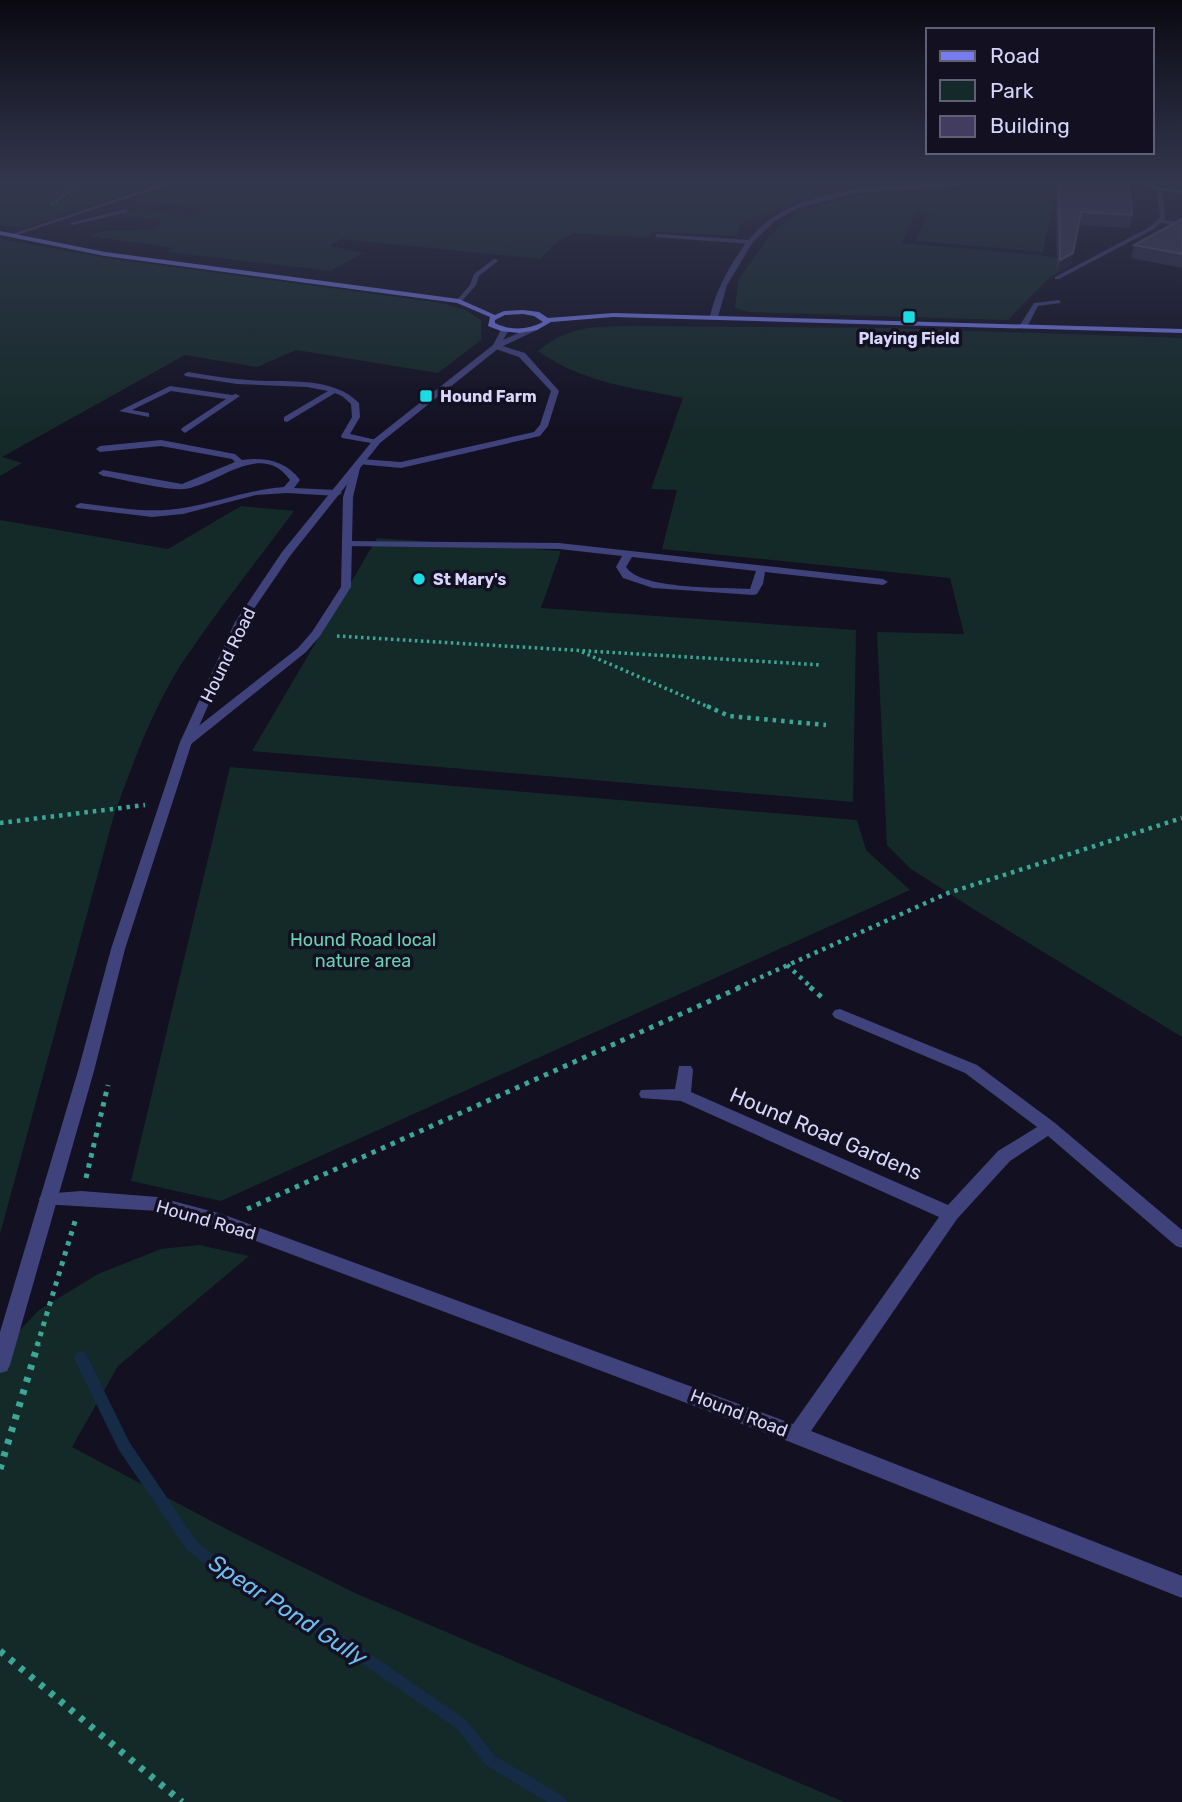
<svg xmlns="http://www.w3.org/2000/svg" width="1182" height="1802" viewBox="0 0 1182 1802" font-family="Rubik,sans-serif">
<rect width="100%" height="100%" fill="#121021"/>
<!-- green -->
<g fill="#142a28">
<polygon points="0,182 163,182 27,227 0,226"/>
<path d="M184,182H733L750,187L832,192L790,204L740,225L737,236L653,232L647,238L575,233L558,241L540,259L341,239L330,246L363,253L331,271L167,252L174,248L90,236C111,224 139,237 162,224L160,220L120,215L140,209L190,216L208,208L132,200Z"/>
<polygon points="1051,184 1048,201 1054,201 1043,252 915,241 929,212 917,210 902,243 1038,255 1075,261 1048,279 1008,320 748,312 735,308 738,280 770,235 797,212 856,195"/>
<polygon points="0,239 113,259 442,303 465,310 481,320 481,340 438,373 296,350 257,367 185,355 2,457 22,463 0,476"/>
<path d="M631,326L887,328L1182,338V1037L975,910L911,869L887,845L877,632L964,634L950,578L662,549L677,490L651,489L683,398C630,387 583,383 538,351C571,325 591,327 631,326Z"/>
<path d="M241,506L294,511C257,561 217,611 182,663C152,710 133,763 114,815L0,1234V520L168,549Z"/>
<polygon points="377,538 561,551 541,608 856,630 853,802 252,751"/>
<polygon points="230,767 857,820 866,850 910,890 221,1201 131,1181"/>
<polygon points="199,1245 249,1256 118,1366 72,1447 230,1531 355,1593 844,1802 0,1802 0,1351 39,1310 98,1274 161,1249"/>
</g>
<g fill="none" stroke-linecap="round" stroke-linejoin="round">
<!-- stream -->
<polyline stroke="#152b46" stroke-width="13" points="81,1358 124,1446 192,1546 225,1572 330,1634 461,1724 491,1761 560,1802"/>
<!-- path-far4 -->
<polyline stroke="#3ca799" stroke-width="2" stroke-dasharray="2 2.5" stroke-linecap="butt" points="52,204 82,182"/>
<!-- path-far3 -->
<g stroke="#3ca799" stroke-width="3.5" stroke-dasharray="2.5 3.5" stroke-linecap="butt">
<polyline points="337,636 822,665"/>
<polyline points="582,652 711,708"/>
</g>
<!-- path-far2 -->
<g stroke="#3ca799" stroke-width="4.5" stroke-dasharray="3.5 5" stroke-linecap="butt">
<polyline points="707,706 729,716 826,725"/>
<polyline points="0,823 145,805"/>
<polyline points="787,965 812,988"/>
<polyline points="737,988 948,893 1182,818"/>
</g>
<!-- path-far1 -->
<g stroke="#3ca799" stroke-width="5" stroke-dasharray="4.5 6" stroke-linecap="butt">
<polyline points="810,987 825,1000"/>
<polyline points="86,1178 108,1085"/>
<polyline points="247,1209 741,987"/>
<polyline points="37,1346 76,1218"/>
</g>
<!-- path -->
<g stroke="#3ca799" stroke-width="7" stroke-dasharray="5 8" stroke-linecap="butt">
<polyline points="0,1469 38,1344"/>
<polyline points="0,1651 182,1802"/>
</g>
<!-- service -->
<g fill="#40427b" fill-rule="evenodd">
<polygon points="167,182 176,182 14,236 9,235"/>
<polygon points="126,209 128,212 73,225 70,223"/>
<polygon points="1159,219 1182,223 1182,227 1157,222"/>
<polygon points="657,234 750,240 753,242 750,244 655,237"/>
<polygon points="494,259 499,260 479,276 476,285 461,302 457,302 457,300 470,285 474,274"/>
<polygon points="1059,300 1061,303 1038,306 1027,327 1020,325 1034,303"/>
<polygon points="496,344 525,353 559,391 548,426 540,436 401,468 358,464 357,462 361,459 401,462 534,432 540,425 551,391 519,357 493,348 492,346"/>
<path d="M188,372C208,375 228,379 248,380C284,383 332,375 359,403L360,417L350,434L381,441L377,444L342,438L341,436L352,417L351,404L342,396L335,393L287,422L284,421V417L328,391L307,387L237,384L185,376L184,374Z"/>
<polygon points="170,386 232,395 236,394 240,396 185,433 181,430 182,428 226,399 171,391 132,410 149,413 149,417 119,411"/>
<path d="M161,440L235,454L242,460C265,457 286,461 300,480L294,488L337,490L342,493L337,496L287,493L256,495L183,514L152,517L77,508L75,506L80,503C114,507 149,514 183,508C219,502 247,490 284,487L290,480C261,439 216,486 184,489C168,491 122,479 103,476L98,473L103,470L182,484L235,462L232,459L161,446L100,452L96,449L100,446Z"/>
<path d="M347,541L559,543L883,579L888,582L883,585L765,572L763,584L757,594L753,595L653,588L623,578L616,567L622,556L559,549L344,546V542ZM632,557L756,571L750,589C722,587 641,590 626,567Z"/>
</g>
<!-- minor -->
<g fill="#40427b" fill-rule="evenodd">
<polygon points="1143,182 1150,182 1158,187 1182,189 1182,193 1163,191 1165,218 1154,229 1059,279 1055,279 1055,277 1150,227 1160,217 1158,193"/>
<polygon points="353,466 360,468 353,497 351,587 320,636 306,652 190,745 182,745 180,742 182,739 298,648 312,632 341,587 343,497"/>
<polygon points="840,1009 977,1065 1055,1123 1182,1230 1182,1248 1176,1246 1048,1136 1010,1161 957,1219 811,1431 1182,1576 1182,1598 790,1442 219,1227 158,1211 42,1204 39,1199 42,1194 81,1191 158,1197 222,1214 793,1424 939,1217 681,1101 641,1098 639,1094 641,1090 675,1089 679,1066 691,1066 693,1070 691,1092 948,1205 998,1151 1037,1127 965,1073 835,1018 832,1014 835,1010"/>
</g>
<!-- tertiary -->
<g fill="#40427b" fill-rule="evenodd">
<path d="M957,182H1018L857,193L799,208L776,220L753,242L727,285L718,317L714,319L710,317C714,297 723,279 733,262C743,247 753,232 768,221C816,184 899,185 957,182Z"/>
<polygon points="532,327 539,329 499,348 380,443 290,556 245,622 192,742 125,949 94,1071 10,1365 7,1371 0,1373 0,1332 78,1071 111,949 180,742 235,622 282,552 374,439 493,345 502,328 509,330 503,340"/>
</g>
<!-- secondary -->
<path fill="#777cf0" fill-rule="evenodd" d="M0,231L105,252L459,299L495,315L504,311L523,310L539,312L548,318L613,313L1182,329V333L613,317L551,322L537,330L519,333L501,331L488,326L490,317L457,303L105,256L0,235ZM523,314L534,316L543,322C528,330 511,331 495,323V320L505,315Z"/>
</g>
<!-- wall -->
<g fill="#302b4d">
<polygon points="1057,182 1129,182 1132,215 1130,228 1078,225 1070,266 1057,273 1056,188"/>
<polygon points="1182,219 1182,268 1131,258 1134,245"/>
</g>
<!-- shaded-wall -->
<polygon fill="#1c1834" points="1073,253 1070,266 1057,273 1060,260"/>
<!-- building -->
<g fill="#423d60" stroke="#595578" stroke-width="2">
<polygon points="1059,182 1129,182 1132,215 1081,212 1073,253 1060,260"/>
<polygon points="1182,219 1182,254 1134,245"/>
</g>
<!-- sky -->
<linearGradient id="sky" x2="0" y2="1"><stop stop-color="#0a0912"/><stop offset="0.42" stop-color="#33374e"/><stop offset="1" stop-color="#33374e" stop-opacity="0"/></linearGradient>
<rect width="1182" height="434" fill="url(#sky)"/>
<!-- markers -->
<g fill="#1adce2" stroke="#121021" stroke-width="2.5">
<rect x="902" y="310" width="14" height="14" rx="3.5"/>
<rect x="419" y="389" width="14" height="14" rx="3.5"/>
<circle cx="419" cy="579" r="7"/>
</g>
<g text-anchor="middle" stroke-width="7" stroke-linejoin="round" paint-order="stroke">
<!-- far-poi labels -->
<g font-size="16" font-weight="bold" fill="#d7d5fa" stroke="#121021" text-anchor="start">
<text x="909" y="344" text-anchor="middle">Playing Field</text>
<text x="440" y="402">Hound Farm</text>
<text x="433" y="585">St Mary's</text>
</g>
<!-- street labels -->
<g font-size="18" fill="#d7d5fa" stroke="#121021">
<text transform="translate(228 655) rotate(-64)" y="6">Hound Road</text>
<text transform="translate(206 1220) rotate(16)" y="6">Hound Road</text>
<text transform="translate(739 1413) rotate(21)" y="6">Hound Road</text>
</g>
<!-- park labels -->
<g font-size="18" fill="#69d2b0" stroke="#121021">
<text x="363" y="946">Hound Road local<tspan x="363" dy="21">nature area</tspan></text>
</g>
<!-- near-street labels -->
<g font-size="21" fill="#d7d5fa" stroke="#121021">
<text transform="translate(826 1134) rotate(23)" y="7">Hound Road Gardens</text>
</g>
<!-- near-water labels -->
<g font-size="23" font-style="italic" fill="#6fbdef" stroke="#121021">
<text transform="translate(288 1610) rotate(33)" y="8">Spear Pond Gully</text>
</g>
</g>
<!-- legend -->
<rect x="926" y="28" width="228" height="126" fill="#121021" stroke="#615f78" stroke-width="2"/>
<rect x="940" y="51" width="35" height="10" fill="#777cf0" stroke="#615f78" stroke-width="2"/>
<text x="990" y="63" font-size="21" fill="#d7d5fa">Road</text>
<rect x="940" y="80" width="35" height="21" fill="#142a28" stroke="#615f78" stroke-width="2"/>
<text x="990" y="98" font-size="21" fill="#d7d5fa">Park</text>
<rect x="940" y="116" width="35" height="21" fill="#423d60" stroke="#615f78" stroke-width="2"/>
<text x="990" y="133" font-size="21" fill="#d7d5fa">Building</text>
</svg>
